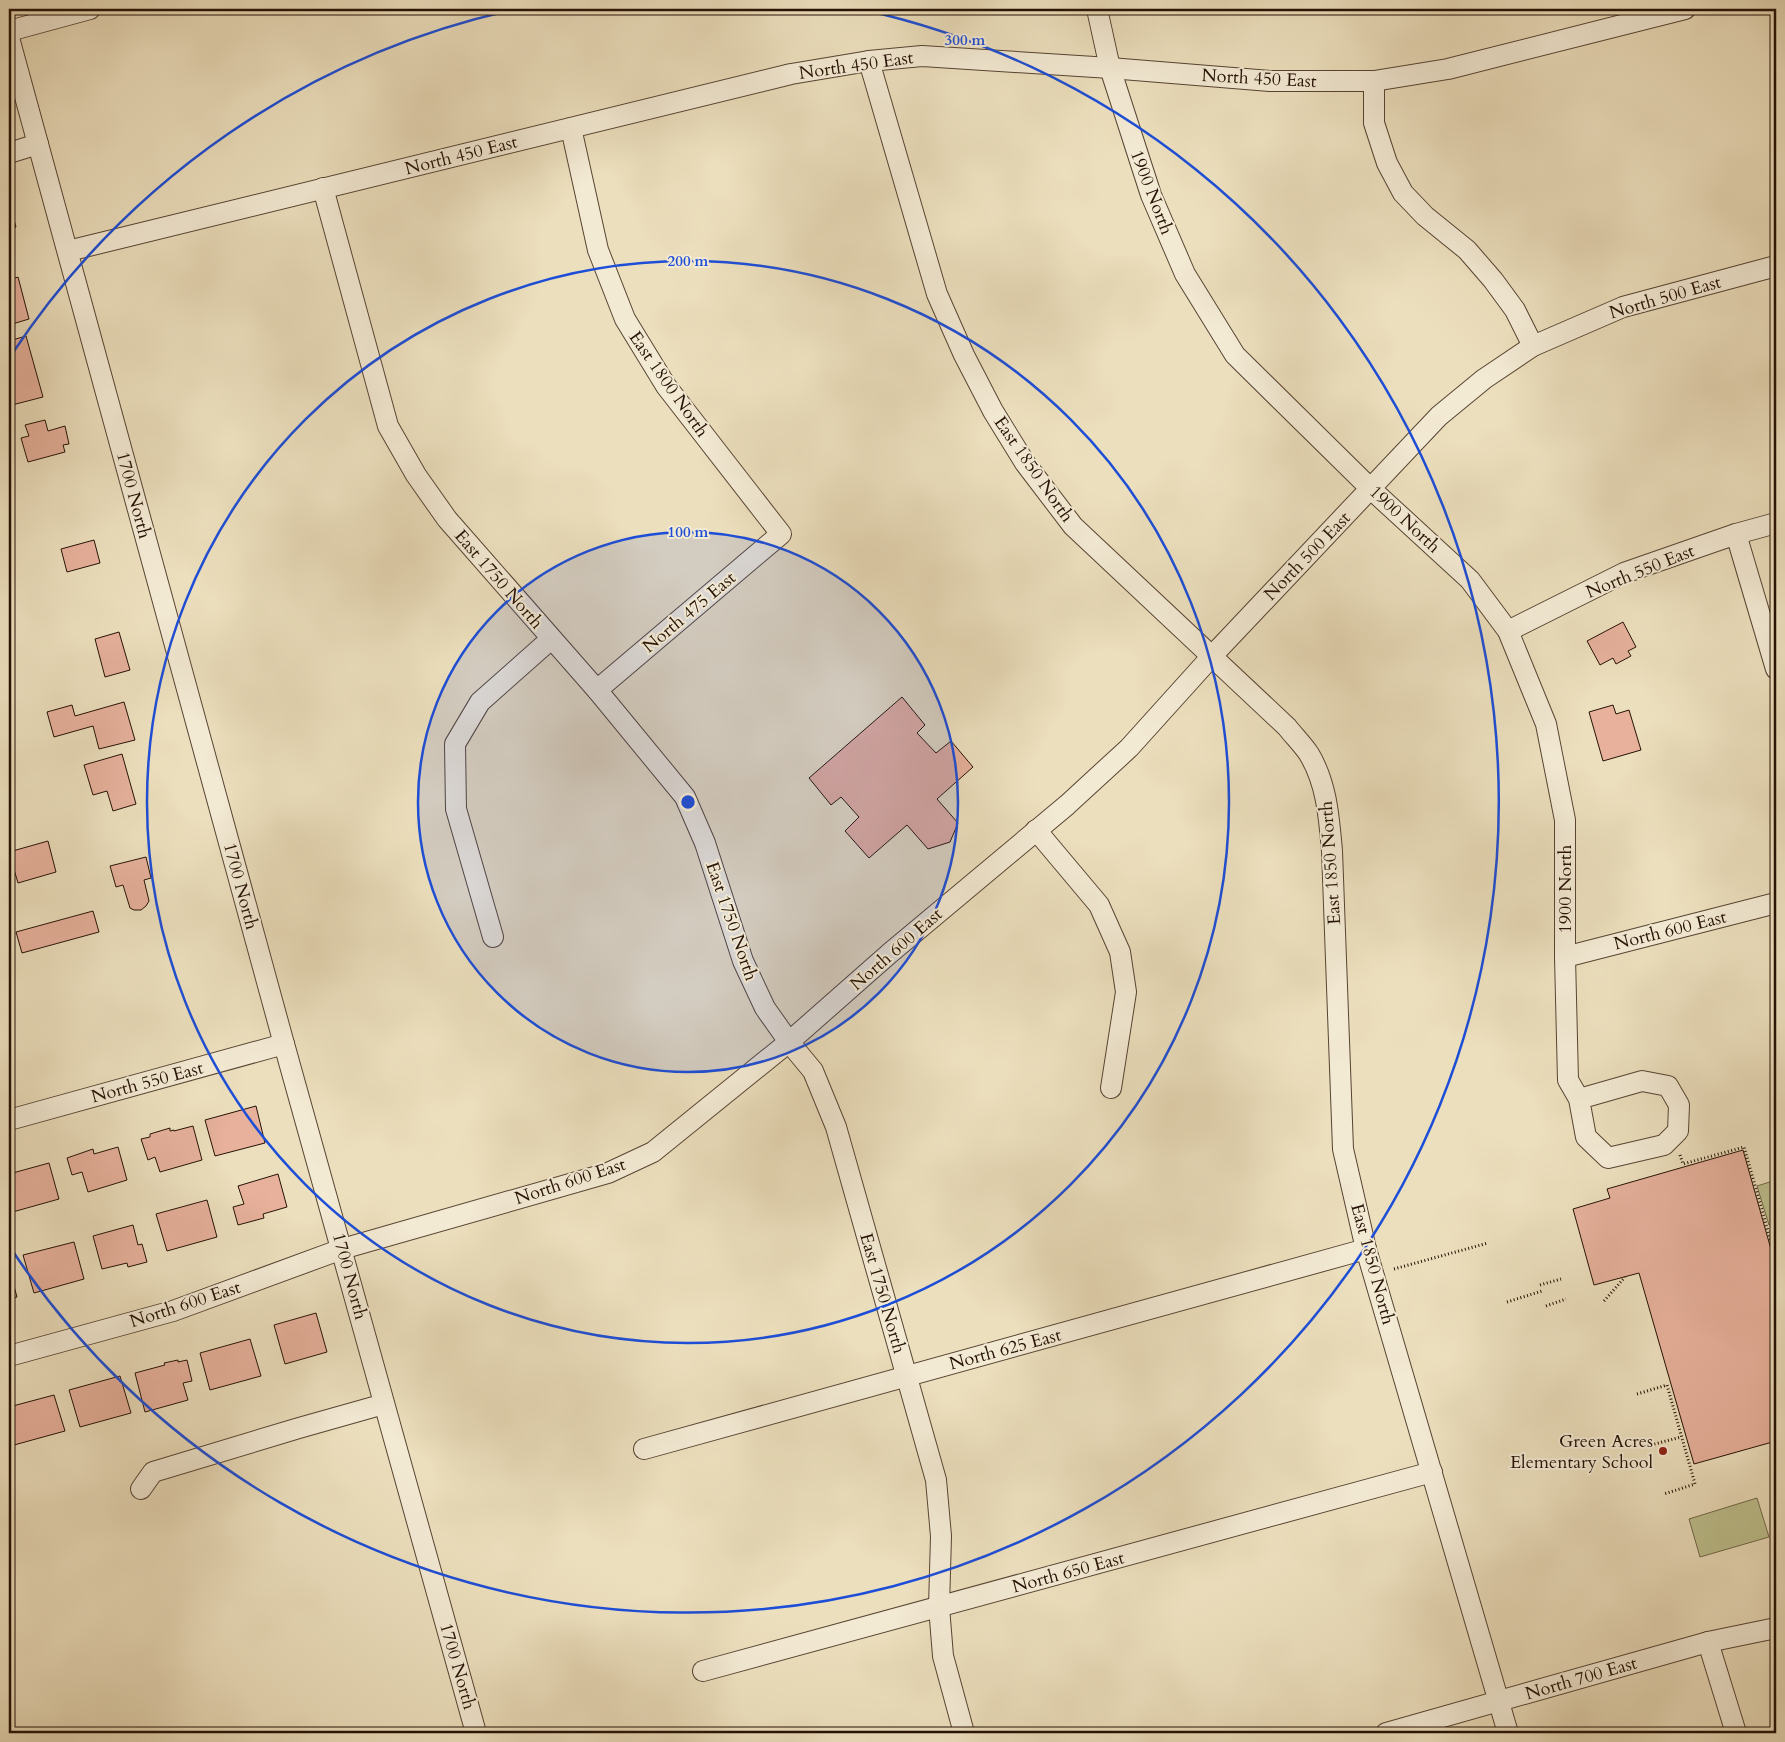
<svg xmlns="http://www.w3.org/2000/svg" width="1785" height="1742" viewBox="0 0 1785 1742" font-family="Cardo,serif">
<rect width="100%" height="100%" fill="#ecdfbd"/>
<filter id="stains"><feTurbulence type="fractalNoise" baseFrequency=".004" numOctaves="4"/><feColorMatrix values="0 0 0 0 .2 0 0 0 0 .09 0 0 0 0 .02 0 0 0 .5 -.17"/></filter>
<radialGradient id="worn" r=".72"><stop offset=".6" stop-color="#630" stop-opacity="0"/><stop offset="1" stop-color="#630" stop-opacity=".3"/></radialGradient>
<!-- green -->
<g fill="#bdc08e" stroke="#71684a">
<polygon points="1776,1180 1776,1223 1769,1225 1757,1186"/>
<polygon points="1757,1498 1769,1537 1700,1557 1689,1519"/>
</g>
<!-- building -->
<g fill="#e7b19c" stroke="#251105">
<polygon points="9,203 16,227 9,229"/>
<polygon points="18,277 29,319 9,325 9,280"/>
<polygon points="26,336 43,397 12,405 9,392 9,341"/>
<polygon points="45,420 48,431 65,426 69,444 63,445 65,452 28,462 21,438 29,436 25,425"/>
<polygon points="94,540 100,563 67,572 61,549"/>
<polygon points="1623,622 1636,647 1628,651 1631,656 1616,664 1613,658 1600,665 1587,641"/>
<polygon points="119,632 130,670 105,677 95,639"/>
<polygon points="902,697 925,725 917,733 936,753 951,741 973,767 937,799 958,823 950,842 928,849 907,825 869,858 845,831 859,817 841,797 831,805 809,778"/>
<polygon points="124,702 135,740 99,749 93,726 54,737 47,712 72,705 75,716"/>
<polygon points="1613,705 1616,714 1629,710 1641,750 1603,761 1589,712"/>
<polygon points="122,754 136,804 113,811 107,791 93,795 84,765"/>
<polygon points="48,841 56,872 18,883 13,866 9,867 9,852"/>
<polygon points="146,857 151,878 144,880 149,901 146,906 141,910 134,910 130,908 123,885 116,887 110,866"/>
<polygon points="93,911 99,932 22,953 16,932"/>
<polygon points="256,1106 265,1143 215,1156 205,1120"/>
<polygon points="193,1126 202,1160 160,1172 155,1157 148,1160 141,1139 150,1137 150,1134 170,1128 170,1131 174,1130 174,1131"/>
<polygon points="118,1147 127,1180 88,1192 82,1172 72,1175 67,1158 93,1149 94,1154"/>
<polygon points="1743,1150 1776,1267 1776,1441 1694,1464 1639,1273 1594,1285 1573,1209 1610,1198 1607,1189"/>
<polygon points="49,1163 59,1199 9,1213 9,1174"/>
<polygon points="278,1174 287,1207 263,1214 264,1218 238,1225 233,1207 244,1204 238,1186"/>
<polygon points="207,1200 217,1237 167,1251 156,1214"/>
<polygon points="133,1225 138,1245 142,1244 147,1262 128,1267 127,1263 102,1269 93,1236"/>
<polygon points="74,1242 84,1279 34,1293 23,1255"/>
<polygon points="12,1279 17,1297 9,1299 9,1280"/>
<polygon points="316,1313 327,1352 285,1364 274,1325"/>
<polygon points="250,1339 261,1376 210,1390 200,1353"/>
<polygon points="178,1360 178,1362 187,1360 192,1381 183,1383 188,1400 145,1412 135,1373 165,1365 164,1363"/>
<polygon points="120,1376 131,1413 80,1427 69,1390"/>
<polygon points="54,1395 65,1431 14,1445 9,1427 9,1407"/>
</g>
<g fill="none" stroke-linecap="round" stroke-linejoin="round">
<defs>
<g id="minor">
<polyline points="1097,9 1110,68 1151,195 1185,274 1235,355 1371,489 1470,580 1508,631 1546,724 1565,820 1565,957 1568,1080 1579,1099 1586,1137 1608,1158 1664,1145 1678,1131 1679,1105 1668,1086 1642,1081 1579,1099"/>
<polyline points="9,31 90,9"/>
<polyline points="9,38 284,1044 476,1733"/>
<path d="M869,61L937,294L964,355L993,411L1025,463L1073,526L1287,727C1294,736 1303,745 1309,754C1327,784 1329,818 1332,851L1343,1149L1366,1249L1508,1733"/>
<polyline points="1374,81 1374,123 1387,163 1403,193 1425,216 1467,250 1493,280 1515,310 1533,346"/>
<polyline points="571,128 598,250 625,319 666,386 781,534 597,690"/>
<polyline points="9,153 38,144"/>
<polyline points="323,188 388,426 416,475 447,519 597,690 685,797 705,843 743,961 765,1008 789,1042 813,1071 836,1127 936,1480 941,1536 939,1607 943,1656 964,1733"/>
<polyline points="68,251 791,74 869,61 922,56 1110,68 1270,81 1374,81 1448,69 1685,9"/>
<polyline points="1736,534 1776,669"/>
<polyline points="1508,631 1624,573 1736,534 1776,523"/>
<polyline points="1036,830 1099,905 1120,952 1126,992 1111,1088"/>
<polyline points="493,937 456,809 455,744 480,702 551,639"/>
<polyline points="1565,957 1776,903"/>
<polyline points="9,1120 284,1044"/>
<polyline points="9,1356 173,1311 342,1249 608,1173 653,1152 789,1042 890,953 1067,805 1129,748 1212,656 1439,416 1484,379 1533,346 1623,307 1776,266"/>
<polyline points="644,1449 1366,1249"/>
<polyline points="141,1489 153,1472 299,1428 384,1404"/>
<polyline points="1708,1642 1736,1733"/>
<polyline points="703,1671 1432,1472"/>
<polyline points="1386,1733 1708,1642 1776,1628"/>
</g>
</defs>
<!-- minor casing -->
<use href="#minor" stroke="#574433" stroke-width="22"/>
<!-- path -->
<g stroke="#251105" stroke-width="3" stroke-dasharray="1 2.5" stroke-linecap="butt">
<polyline points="1680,1155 1683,1164 1744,1147 1776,1259"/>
<polyline points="1394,1269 1488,1243"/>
<polyline points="1540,1285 1561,1279"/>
<polyline points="1604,1301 1625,1277"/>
<polyline points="1507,1302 1542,1291"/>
<polyline points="1546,1306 1566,1299"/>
<polyline points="1637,1394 1667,1385 1695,1484 1664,1494"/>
<polyline points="1651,1445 1681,1437"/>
</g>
<!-- minor -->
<use href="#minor" stroke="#f3ead4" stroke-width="20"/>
</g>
<!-- distance rings -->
<circle cx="688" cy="802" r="270" fill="#1d4ed8" fill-opacity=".12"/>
<g fill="none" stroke="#1d4ed8" stroke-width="2.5">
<circle cx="688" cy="802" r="270"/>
<circle cx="688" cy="802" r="541"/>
<path d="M12 354A811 811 0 0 1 512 10M864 10A811 811 0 1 1 12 1250"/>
</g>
<!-- markers -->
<circle fill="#8f2418" stroke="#f3ead4" stroke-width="2" cx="1663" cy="1451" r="5"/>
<g text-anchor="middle" stroke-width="4" stroke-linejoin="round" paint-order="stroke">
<!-- street labels -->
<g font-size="18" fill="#251105" stroke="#f3ead4">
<text transform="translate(856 65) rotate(-8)" y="6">North 450 East</text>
<text transform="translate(1259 78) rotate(3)" y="6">North 450 East</text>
<text transform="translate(461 155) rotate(-14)" y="6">North 450 East</text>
<text transform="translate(1152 192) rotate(69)" y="6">1900 North</text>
<text transform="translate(1665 297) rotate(-16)" y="6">North 500 East</text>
<text transform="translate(669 384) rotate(55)" y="6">East 1800 North</text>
<text transform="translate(1034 469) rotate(55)" y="6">East 1850 North</text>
<text transform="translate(134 495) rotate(75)" y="6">1700 North</text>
<text transform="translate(1405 519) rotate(43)" y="6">1900 North</text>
<text transform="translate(1307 556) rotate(-46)" y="6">North 500 East</text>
<text transform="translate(1640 571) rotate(-22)" y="6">North 550 East</text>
<text transform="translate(499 579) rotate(49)" y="6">East 1750 North</text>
<text transform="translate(689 612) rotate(-40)" y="6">North 475 East</text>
<text transform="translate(1330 863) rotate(-94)" y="6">East 1850 North</text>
<text transform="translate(241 886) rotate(75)" y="6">1700 North</text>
<text transform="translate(1565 889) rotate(-90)" y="6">1900 North</text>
<text transform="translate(732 921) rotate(71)" y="6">East 1750 North</text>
<text transform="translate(1670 930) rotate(-14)" y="6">North 600 East</text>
<text transform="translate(896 949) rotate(-41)" y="6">North 600 East</text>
<text transform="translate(147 1082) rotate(-15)" y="6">North 550 East</text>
<text transform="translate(570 1181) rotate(-18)" y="6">North 600 East</text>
<text transform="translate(1373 1264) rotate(75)" y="6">East 1850 North</text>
<text transform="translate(350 1276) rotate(75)" y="6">1700 North</text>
<text transform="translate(883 1293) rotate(74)" y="6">East 1750 North</text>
<text transform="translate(185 1304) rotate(-18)" y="6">North 600 East</text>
<text transform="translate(1005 1349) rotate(-15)" y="6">North 625 East</text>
<text transform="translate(1068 1572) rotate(-15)" y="6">North 650 East</text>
<text transform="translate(458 1666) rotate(74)" y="6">1700 North</text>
<text transform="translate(1581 1678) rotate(-16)" y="6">North 700 East</text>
</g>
<!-- poi labels -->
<g font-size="18" fill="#251105" stroke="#f3ead4" text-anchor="end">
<text x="1653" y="1447">Green Acres<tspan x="1653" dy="21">Elementary School</tspan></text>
</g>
</g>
<circle cx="688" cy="802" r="8" fill="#1d4ed8" stroke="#f3ead4" stroke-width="2.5"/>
<g font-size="15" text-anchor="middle" font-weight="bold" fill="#1d4ed8" stroke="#f3ead4" stroke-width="4" stroke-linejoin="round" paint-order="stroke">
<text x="965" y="45">300 m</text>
<text x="688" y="266">200 m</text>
<text x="688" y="537">100 m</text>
</g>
<!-- margin -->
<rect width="1785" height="1742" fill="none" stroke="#ecdfbd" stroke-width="30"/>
<rect x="10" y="10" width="1765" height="1722" fill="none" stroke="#251105" stroke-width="2.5"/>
<rect x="15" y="15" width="1755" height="1712" fill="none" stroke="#251105"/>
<rect width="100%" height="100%" filter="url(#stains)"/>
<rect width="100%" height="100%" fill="url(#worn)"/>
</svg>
